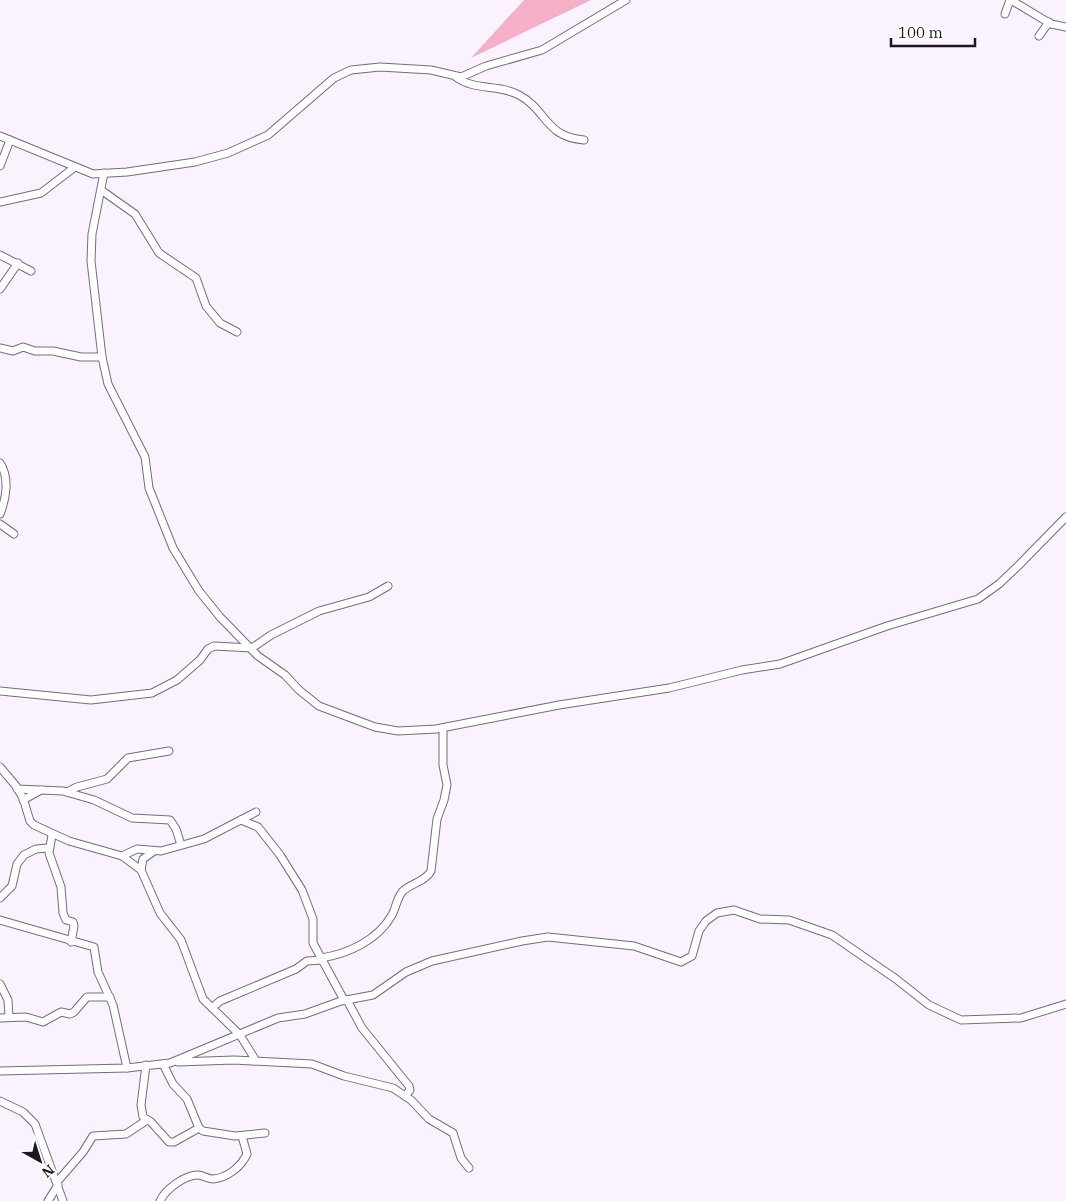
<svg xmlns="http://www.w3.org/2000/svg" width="1066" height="1201" viewBox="0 0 1066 1201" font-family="'IBM Plex Serif',serif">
<rect width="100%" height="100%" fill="#faf3ff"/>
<!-- green -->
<polygon fill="#f5afc7" points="524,0 591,0 471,58"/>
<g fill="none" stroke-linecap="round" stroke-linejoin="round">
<defs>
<g id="street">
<polyline points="1011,0 1051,24 1066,27"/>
<polyline points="1005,14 1010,0"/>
<polyline points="1039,36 1049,22"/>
<path d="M456,77C474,91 500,84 519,95C547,110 545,137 584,140"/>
<polyline points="0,136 93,174 127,172 195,162 228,153 268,135 334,78 351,70 380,67 431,70 461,77 486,66 542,50 626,0"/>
<polyline points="0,166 10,140"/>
<polyline points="104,173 92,234 91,261 102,357 108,384 145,457 149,488 173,548 199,591 220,617 258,656 285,675 299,690 319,706 375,727 398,731 436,729 559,705 669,688 742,670 780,664 887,626 978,599 999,584 1018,566 1066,517"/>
<polyline points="101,190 135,214 159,253 196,278 206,306 220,323 237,332"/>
<polyline points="0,202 41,193 75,167"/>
<polyline points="0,255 31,271"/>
<polyline points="0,289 18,263"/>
<polyline points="0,348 13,351 23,347 35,351 53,351 81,357 102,357"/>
<path d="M0,463C10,478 6,499 0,514"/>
<polyline points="0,524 14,534"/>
<polyline points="0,691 91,700 152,693 177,680 200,660 208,649 214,646 252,648 271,635 319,611 369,597 388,586"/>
<polyline points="0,767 16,786 23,798 30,821 34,825 69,841 122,856 141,870 160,913 181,940 203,999 240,1035 256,1061"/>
<polyline points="17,789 63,791 94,800 132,818 170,820 176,829 181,845"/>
<polyline points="67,792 77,787 107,779 128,758 169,751"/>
<polyline points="23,800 41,790"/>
<polyline points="241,820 258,827 280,855 302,890 313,919 313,943 344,1000"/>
<polyline points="52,835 49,853 61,887 63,913 66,920 73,922 74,926 71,942"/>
<polyline points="122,856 137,849 161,851 204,839 256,812"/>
<polyline points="141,870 143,859 154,851"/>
<polyline points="0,898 12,886 17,864 24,855 36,849 48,848"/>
<polyline points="0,920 94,947 98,972 113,1005 127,1068"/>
<path d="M321,958C348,954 378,940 392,915C396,908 397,897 403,891C412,883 426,881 431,871L437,819L444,800L447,785L443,765V728"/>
<polyline points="0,984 8,1000 9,1017"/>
<polyline points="347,1000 362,1028 409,1086 410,1090 405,1096"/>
<polyline points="212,1008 220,1001 296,969 307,961 322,960"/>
<polyline points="0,1018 26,1017 43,1022 61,1012 70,1014 74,1012 87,997 110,997"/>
<polyline points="178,1062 234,1060 312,1064 344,1076 393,1088 411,1100 429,1119 453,1133 461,1158 469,1168"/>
<polyline points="163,1064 173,1084 187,1099 199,1128 203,1131 235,1136 265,1133"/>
<polyline points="146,1065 141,1105 143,1117 151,1122 169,1142 174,1142 199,1128"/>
<polyline points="0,1071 127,1068 170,1063 278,1018 305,1014 341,1001 373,995 406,972 432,961 522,941 548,937 634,946 681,962 692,956 699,931 706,921 717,913 734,910 760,919 789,920 832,935 896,979 929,1005 961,1020 1021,1018 1066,1004"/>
<polyline points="0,1101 23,1112 35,1124 63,1201"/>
<polyline points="57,1182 83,1152 93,1136 126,1134 147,1120"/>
<polyline points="48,1201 58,1185"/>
<path d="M160,1201C165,1190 184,1175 198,1175C203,1175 207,1179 213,1179C227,1178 241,1167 247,1154L242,1136"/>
</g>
</defs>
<!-- street casing -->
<use href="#street" stroke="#786881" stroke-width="9"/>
<!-- street -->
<use href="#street" stroke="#fff" stroke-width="7"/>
</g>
<!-- north arrow -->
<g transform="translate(40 1161) rotate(141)" stroke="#ffffff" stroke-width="4" paint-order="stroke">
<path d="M0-4L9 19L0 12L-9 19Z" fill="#1e1721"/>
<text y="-8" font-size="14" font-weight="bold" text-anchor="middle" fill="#1e1721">N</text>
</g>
<!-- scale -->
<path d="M891 38v8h84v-8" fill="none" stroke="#1e1721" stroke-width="2.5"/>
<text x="898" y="38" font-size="15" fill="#1e1721" stroke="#ffffff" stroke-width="4" paint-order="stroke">100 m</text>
</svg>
